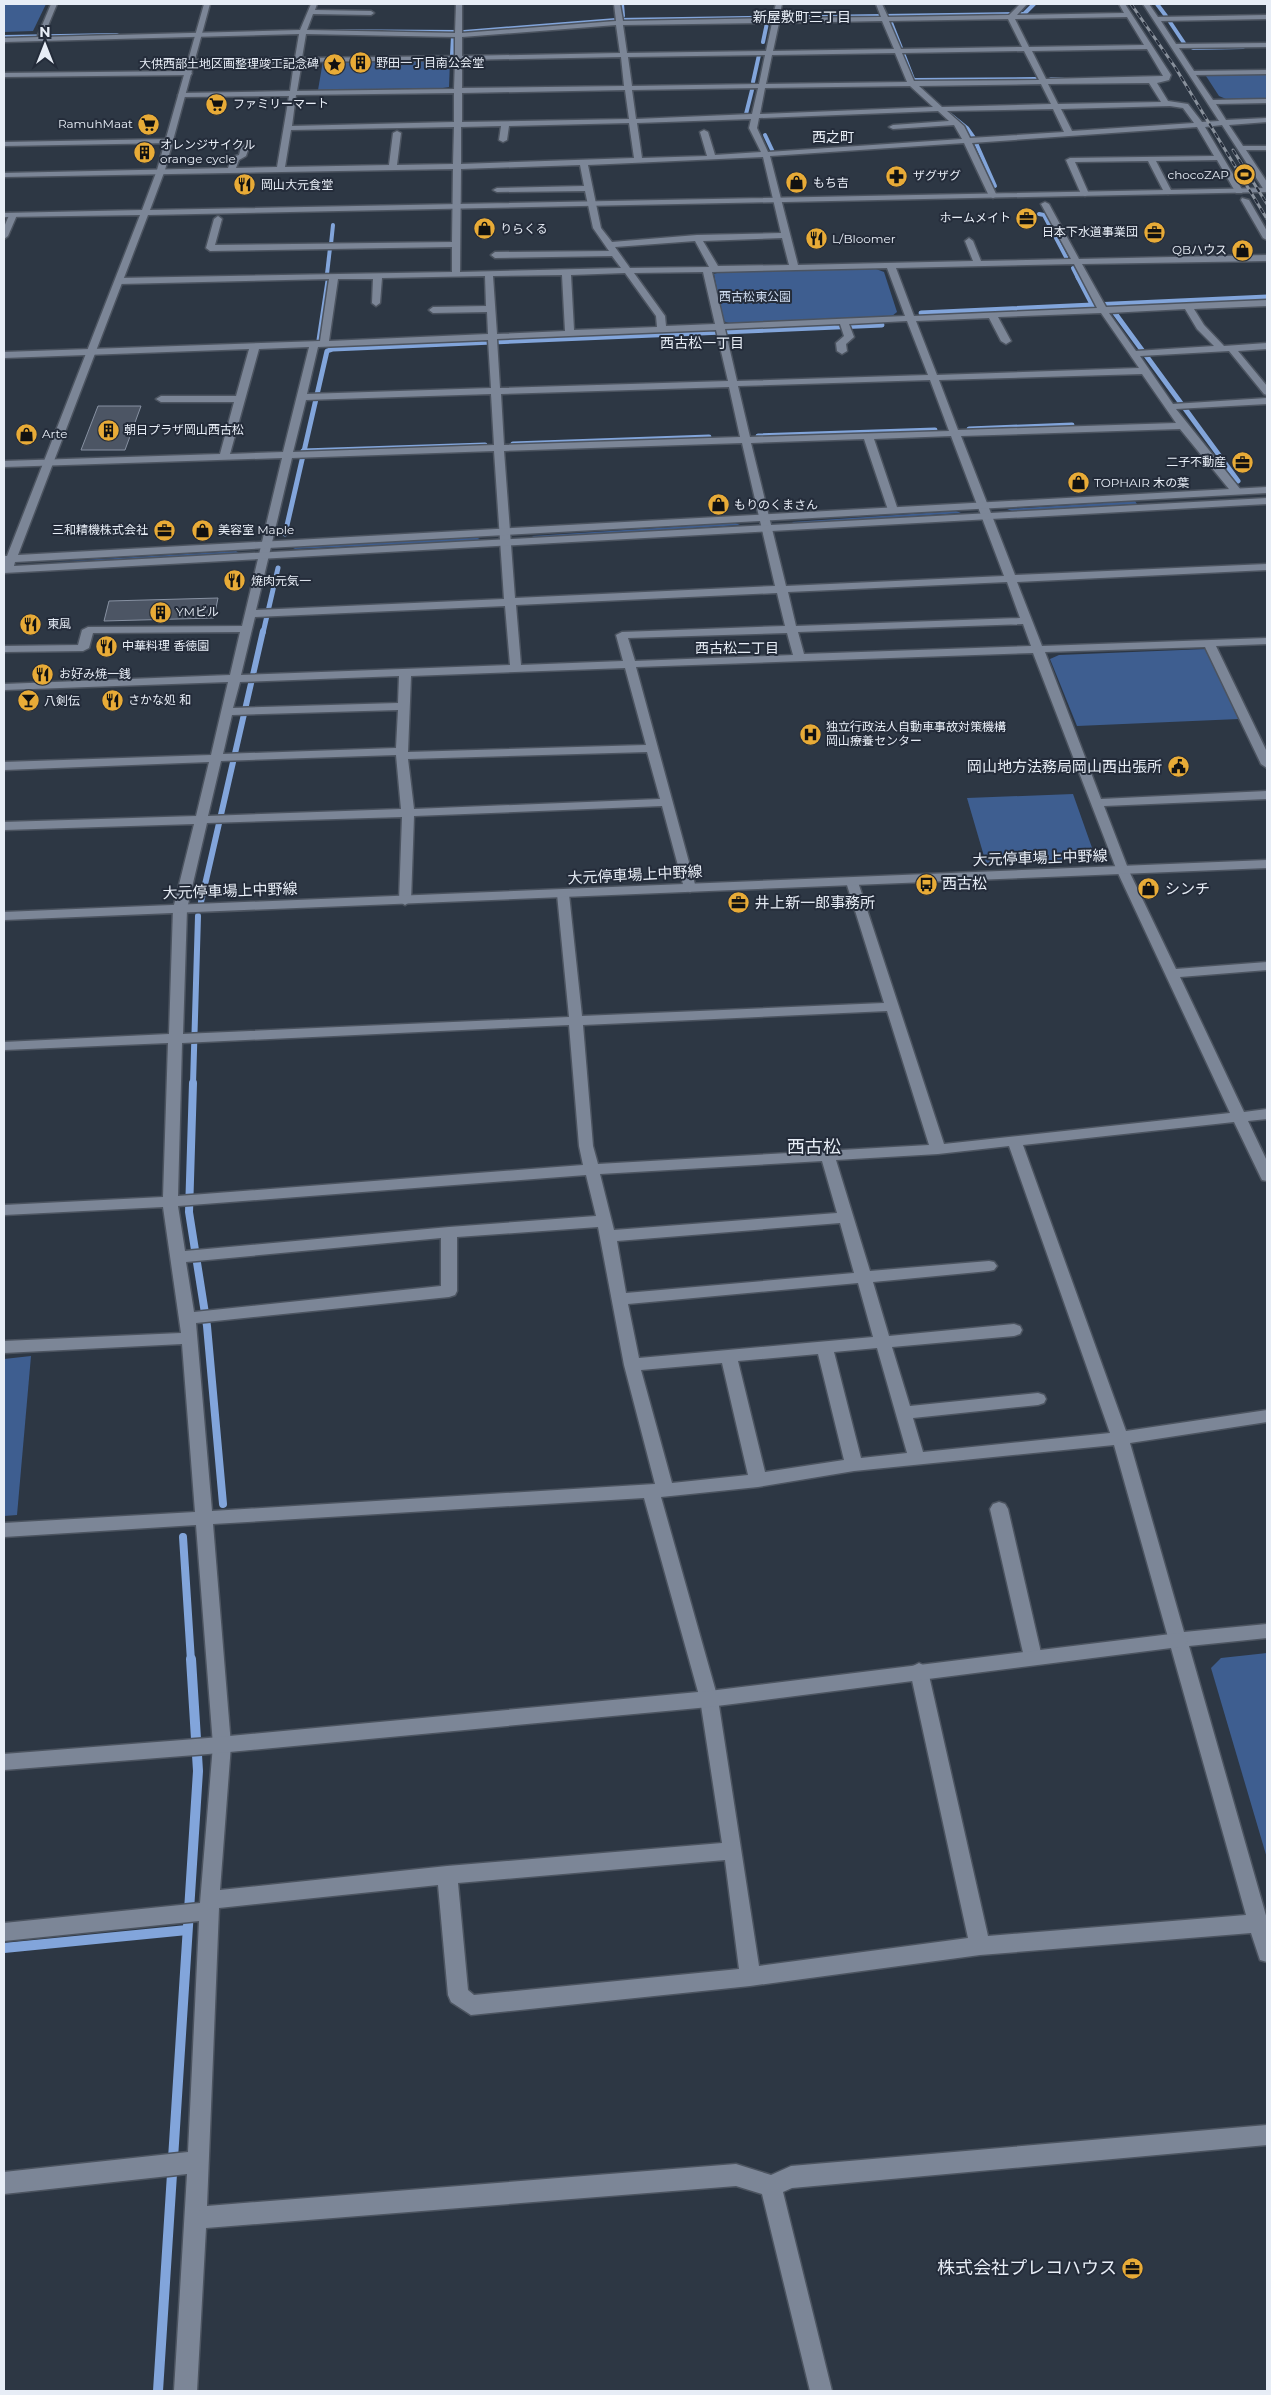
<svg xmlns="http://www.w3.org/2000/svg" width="1271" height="2395" viewBox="0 0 1271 2395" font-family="Montserrat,'Noto Sans JP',sans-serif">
<rect width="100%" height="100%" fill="#2d3744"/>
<!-- green -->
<g fill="#3e5e90">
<polygon points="4,4 46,4 33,31 4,32"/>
<polygon points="450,60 449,87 443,88 318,90 323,61"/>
<polygon points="1267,74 1267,98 1226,99 1219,96 1206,76"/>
<polygon points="876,269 884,272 897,312 892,316 732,324 723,321 714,274 720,272"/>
<polygon points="1135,501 1137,504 1012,511 1007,509"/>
<polygon points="956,511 961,513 795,524 792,522"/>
<polygon points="735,523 740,525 535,538 532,536"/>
<polygon points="475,537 480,539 476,541 293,549 297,547"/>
<polygon points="236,551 239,553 238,554 51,562"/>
<polygon points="1206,649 1239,719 1077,726 1050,659 1059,655"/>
<polygon points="1073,794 1096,859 986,863 967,798"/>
<polygon points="31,1356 17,1515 4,1516 4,1359"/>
<polygon points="1267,1653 1267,1858 1211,1668 1221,1658"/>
</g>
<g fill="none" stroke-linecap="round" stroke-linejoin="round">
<!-- stream-far4 -->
<g stroke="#82a5db" stroke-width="4">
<polyline points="622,4 623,16"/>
<polyline points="1157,4 1166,16"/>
<polyline points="890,20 901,48"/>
<polyline points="1170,22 1184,43"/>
<polyline points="281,31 464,32 616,20 1024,14 1034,4"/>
<polyline points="4,37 117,35"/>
<polyline points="763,42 767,23"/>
<polyline points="1193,48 1243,47"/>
<polyline points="903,53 913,79"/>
<polyline points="452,55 453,36"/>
<polyline points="1051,79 1068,79"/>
<polyline points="914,80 1035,79"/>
<polyline points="753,82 759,55"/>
<polyline points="947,112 967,128 974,138"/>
<polyline points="746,114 752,90"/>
<polyline points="765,135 773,152"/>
<polyline points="976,143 995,186"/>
<polyline points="1039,214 1044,215 1066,257"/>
<polyline points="331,244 333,225"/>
<polyline points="1073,268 1078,278"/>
<polyline points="327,274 330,248"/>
</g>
<!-- stream-far3 -->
<g stroke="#82a5db" stroke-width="5">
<polyline points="1078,277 1093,306"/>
<polyline points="1109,305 1238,481"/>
<polyline points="921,313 1267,297"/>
<polyline points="319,340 328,281"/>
<polyline points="969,429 1072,425"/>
<polyline points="758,436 935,430"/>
<polyline points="513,444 709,437"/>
<polyline points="303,451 485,445"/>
<polyline points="285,534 327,351 333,349 882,325"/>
<polyline points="263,633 278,568"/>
</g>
<!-- stream-far2 -->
<g stroke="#82a5db" stroke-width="6">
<polyline points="201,902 263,631"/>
<polyline points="193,1084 198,916"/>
</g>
<!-- stream-far1 -->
<g stroke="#82a5db" stroke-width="8">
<polyline points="193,1083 189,1212 207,1326 223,1504"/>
<polyline points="183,1537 191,1661"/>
</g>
<!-- stream -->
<g stroke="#82a5db" stroke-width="10">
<polyline points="4,1948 187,1930"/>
<polyline points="158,2391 198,1771 191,1659"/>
</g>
</g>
<!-- building -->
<g fill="#4c5564" stroke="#8791a2">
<polygon points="98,406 141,406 125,450 81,450"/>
<polygon points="218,598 214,618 104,621 109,601"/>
</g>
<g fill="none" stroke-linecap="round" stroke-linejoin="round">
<defs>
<g id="street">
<polygon points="51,4 57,4 45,33 38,35"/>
<path d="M311,4H317L315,10L371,11L374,13L371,15L313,14L307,30L455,33L456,4H462V33L616,21L614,4H620L623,21L772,18L776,4H782L779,18L881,17L876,4H882L888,17L1009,15L1020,4H1027L1017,15L1124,13L1119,4H1125L1171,75L1169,80L1157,83L1168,101L1188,104L1202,122L1219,121L1143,4H1149L1158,17L1267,15V19L1161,21L1176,44L1267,43V47L1179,48L1194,71L1267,70V74L1196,75L1213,100L1267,99V103L1216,104L1226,120L1267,118V122L1229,125L1243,146H1267V150H1246L1267,182V190H1264L1222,125L1205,127L1243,191L1242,193H1236L1217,160L1156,161L1172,192L1168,194L1164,192L1148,161L1075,162L1089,194L1085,196L1081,194L1066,160L1070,158L1214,156L1197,127L972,143L997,196L993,198L989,196L964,143L770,156L798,265L973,261L965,241L969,238L973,241L981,261L1071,259L1041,204L1045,202L1049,204L1079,259L1267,255V261L1082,264L1106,307L1267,300V306L1194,309L1204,325L1224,346L1267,343V349L1238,351L1267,386V395L1264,394L1229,351L1140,356L1173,404L1267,398V404L1176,409L1241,490V494H1233L1180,429L961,436L1015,575L1267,564V570L1017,582L1042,646L1267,638V644L1216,646L1267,752V768L1261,764L1205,647L1045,652L1101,799L1267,791V799L1104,806L1129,871L1176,969L1267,962V970L1180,977L1244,1112L1267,1109V1119L1248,1121L1267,1161V1181L1262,1180L1260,1176L1234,1122L1023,1145L1126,1431L1267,1410V1422L1130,1443L1184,1632L1267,1624V1638L1189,1646L1267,1919V1962L1260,1960L1251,1933L980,1955L750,1986L471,2015L451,2002L448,1995L438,1885L219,1908L207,2206L736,2164L771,2175L791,2166L1267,2125V2145L792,2188L783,2192L832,2391H810L762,2194L736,2186L206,2228L197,2391H174L187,2174L4,2194V2172L188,2152L199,1921L4,1941V1923L200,1903L213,1745L196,1525L4,1537V1523L195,1512L182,1344L4,1353V1341L181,1333L163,1207L4,1215V1205L163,1197L168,1043L4,1050V1042L169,1034L173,909L194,824L4,830V822L196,816L209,762L4,770V762L211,755L228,682L4,690V684L230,675L240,632L93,633L89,648L83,651L4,652V646L78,645L82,630L88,627L242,626L282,458L4,467V461L220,454L234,402H161L156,399L161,396H236L249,349L4,358V352L320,341L329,279L119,284L115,281L119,278L452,272V247L210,251L206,248L214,219L218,216L222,219L215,245L452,242L453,169L4,177V173L228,168L232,157L239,155L241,147L245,145L249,147L246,156L239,160L236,168L277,167L289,96L182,97L178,95L182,93L290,91L294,63L191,64L187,62L191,60L295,58L299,34L4,42V38L300,30ZM1127,17L1144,45L1029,47L1015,19ZM1008,19L1022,47L901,49L889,21ZM882,21L894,49L773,51L779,23ZM772,23L766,51L627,53L623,25ZM616,25L620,53L462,56V37ZM306,34L455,37V56L302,58ZM1147,49L1163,76L1046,79L1032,51ZM1024,51L1039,80L914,81L902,53ZM895,53L907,82L766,84L772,55ZM765,55L759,84L632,86L628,57ZM621,57L624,86L462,88V60ZM455,60L454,89L297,91L302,62ZM1149,83L1161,102L1058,104L1048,84ZM1041,84L1051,104L942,107L919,86ZM910,86L933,107L760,114L765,88ZM758,88L752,114L636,119L632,90ZM625,90L629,119L462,122V93ZM454,93V122L292,126L296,95ZM1170,106L1183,108L1194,123L1072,131L1061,109ZM1053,109L1064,132L970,138L964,126L947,111ZM938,111L949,121L893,125L889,127L893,129L954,125L962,139L768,152L757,128L759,118ZM751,119L749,128L761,152L715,155L708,132L704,130L700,132L707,156L642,158L637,123ZM629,123L634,158L461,164V127L501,126L499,140L503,142L507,140L509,126ZM454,127L453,164L397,165L401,133L397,131L393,133L389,165L285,167L291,130ZM763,157L781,233L697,235L612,242L601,228L588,165ZM580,165L584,186L497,188L493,190L497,192L585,191L593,228L609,251L495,252L491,255L495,258L612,256L621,268L460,272L461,169ZM782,238L789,265L718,266L703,241ZM695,241L709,267L630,268L615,247ZM1074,264L1097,308L914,316L896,268ZM887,268L905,316L724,324L712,272ZM703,272L715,324L666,326L665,316L634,273ZM625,273L656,316L657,327L574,330L571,275ZM562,275L565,331L497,334L493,276ZM485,276L486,306L433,307L429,310L433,313L487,312L488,334L329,341L338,279H373L372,303L376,306L380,303L382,278ZM1185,309L1197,329L1214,346L1136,351L1109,313ZM1101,313L1139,368L937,375L916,321L989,318L1001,341L1006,344L1011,341L998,317ZM907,321L928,375L737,381L725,329L840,324L844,336L836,343L837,351L842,354L847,351L846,344L854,337L849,324ZM716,330L728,381L500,388L497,339ZM488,340L491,388L307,394L318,347ZM309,347L283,452L230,454L259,349ZM1142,374L1176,423L958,430L939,380ZM930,380L949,431L750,437L738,386ZM729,387L740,437L504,445L501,394ZM491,394L494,445L293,452L306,400ZM951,436L1004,576L786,586L751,443L864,439L888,510L893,513L898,510L874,439ZM742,443L775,586L515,598L504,451ZM494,451L504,599L256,610L292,458ZM1007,582L1020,618L796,626L788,592ZM777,593L785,626L622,632L616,635L623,661L521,665L516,605ZM505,606L510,665L241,675L255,617ZM1023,624L1031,646L804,654L798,632ZM787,633L793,655L635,661L628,638ZM1033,653L1117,871L1230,1113L944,1144L858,882L852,878L846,882L884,1003L582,1016L569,894L563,890L557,894L569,1017L183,1034L187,909L207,823L402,817L399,901L405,905L411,901L414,816L662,806L684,888L690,892L696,888L636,667ZM625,668L646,745L408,752L411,676ZM399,676L398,703L233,708L240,682ZM398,710L396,748L223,754L232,715ZM647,752L660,799L414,809L408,759ZM396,755L401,809L208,816L221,761ZM887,1011L929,1145L598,1164L593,1146L583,1025ZM569,1025L579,1146L583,1165L178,1196L182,1043ZM1009,1146L1110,1433L923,1452L913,1418L1038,1405L1044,1403L1046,1399L1044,1395L1038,1393L910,1406L892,1347L1014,1336L1020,1334L1022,1330L1020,1326L1014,1324L889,1336L873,1282L989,1271L994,1270L997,1266L994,1262L989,1261L870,1271L836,1160L938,1154ZM822,1161L837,1213L614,1230L600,1174ZM586,1175L596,1216L449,1227L185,1251L178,1206ZM840,1223L854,1273L626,1293L617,1241ZM598,1227L624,1365L655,1484L212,1511L196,1323L449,1297L455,1295L457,1291V1237ZM441,1238V1286L194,1312L186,1262ZM858,1283L873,1337L639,1358L628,1304ZM877,1348L907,1453L861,1458L834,1352ZM818,1354L844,1460L765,1472L738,1361ZM722,1363L748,1475L672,1483L641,1370ZM1114,1445L1246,1915L988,1936L928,1671L925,1666L919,1663L913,1666L910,1671L968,1938L759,1966L718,1699L661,1497L758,1487L854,1471ZM644,1498L700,1699L722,1843L447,1866L220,1890L231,1745L213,1524ZM725,1860L739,1969L474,1995L468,1990L458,1883Z"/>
<polygon points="188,71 192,73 191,75 4,77 4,73"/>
<polygon points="169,139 173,141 172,143 4,146 4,142"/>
<polygon points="1242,198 1249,200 1267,231 1267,240 1263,238 1241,200"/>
<polygon points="10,213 17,215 8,236 4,239 4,227"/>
<polygon points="999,1502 1005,1504 1008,1509 1042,1657 1039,1662 1033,1664 1027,1662 1024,1657 990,1509 993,1504"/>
</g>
<g id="secondary">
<polygon points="204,4 210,4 165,170 150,210 1267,188 1267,192 148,215 18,555 1267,487 1267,493 15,562 14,566 1267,498 1267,504 4,573 4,556 7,556 140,215 4,217 4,213 142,210 157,170"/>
<polygon points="1267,860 1267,868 4,920 4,912"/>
<polygon points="1179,1633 1185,1635 1188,1640 1185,1645 1179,1647 709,1707 208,1754 4,1770 4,1754 208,1738 709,1691"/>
</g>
</defs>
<!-- street casing -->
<use href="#street" stroke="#4c5460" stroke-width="3"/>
<!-- secondary casing -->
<use href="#secondary" stroke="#4c5460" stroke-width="3"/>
<!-- street -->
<use href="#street" fill="#7c8697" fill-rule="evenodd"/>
<!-- secondary -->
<use href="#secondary" fill="#7c8697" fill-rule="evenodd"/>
<defs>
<g id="rail">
<polyline points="1131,4 1175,67 1267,219"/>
<polyline points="1233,150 1267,204"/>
</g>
</defs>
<!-- rail casing -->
<use href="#rail" stroke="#89919c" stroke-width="3"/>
<!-- rail -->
<use href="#rail" stroke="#242c3a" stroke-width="2" stroke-dasharray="5.5" stroke-linecap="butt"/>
</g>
<!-- icons -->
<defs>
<symbol id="building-disc" viewBox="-11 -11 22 22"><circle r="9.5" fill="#e8ab37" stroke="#242c3a"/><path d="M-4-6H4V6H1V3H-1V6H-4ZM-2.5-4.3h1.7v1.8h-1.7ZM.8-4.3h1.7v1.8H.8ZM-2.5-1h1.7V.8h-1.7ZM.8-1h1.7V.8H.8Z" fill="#111"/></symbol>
<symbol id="sight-disc" viewBox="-11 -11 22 22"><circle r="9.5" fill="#e8ab37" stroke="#242c3a"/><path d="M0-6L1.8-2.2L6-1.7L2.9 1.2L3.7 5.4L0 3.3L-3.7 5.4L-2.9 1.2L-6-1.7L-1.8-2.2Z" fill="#111"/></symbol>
<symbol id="supermarket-disc" viewBox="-11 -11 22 22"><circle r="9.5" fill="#e8ab37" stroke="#242c3a"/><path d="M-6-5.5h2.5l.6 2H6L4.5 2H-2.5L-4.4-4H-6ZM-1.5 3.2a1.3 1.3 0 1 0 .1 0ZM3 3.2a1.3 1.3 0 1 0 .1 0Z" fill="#111"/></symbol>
<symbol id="stadium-disc" viewBox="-11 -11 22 22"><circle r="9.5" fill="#e8ab37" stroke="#242c3a"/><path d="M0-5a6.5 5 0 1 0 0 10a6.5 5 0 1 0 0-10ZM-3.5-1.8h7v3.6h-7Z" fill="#111"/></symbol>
<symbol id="pharmacy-disc" viewBox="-11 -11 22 22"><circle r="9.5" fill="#e8ab37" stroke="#242c3a"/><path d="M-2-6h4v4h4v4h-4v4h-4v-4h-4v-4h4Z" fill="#111"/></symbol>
<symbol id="shop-disc" viewBox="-11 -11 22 22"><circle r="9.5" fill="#e8ab37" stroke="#242c3a"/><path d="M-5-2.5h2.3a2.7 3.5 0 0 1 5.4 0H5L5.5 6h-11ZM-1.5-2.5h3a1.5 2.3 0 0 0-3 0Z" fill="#111"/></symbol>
<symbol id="restaurant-disc" viewBox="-11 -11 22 22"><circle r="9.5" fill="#e8ab37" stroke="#242c3a"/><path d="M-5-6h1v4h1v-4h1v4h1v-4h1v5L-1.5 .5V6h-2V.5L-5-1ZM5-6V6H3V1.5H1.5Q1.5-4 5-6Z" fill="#111"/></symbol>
<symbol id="office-disc" viewBox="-11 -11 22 22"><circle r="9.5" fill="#e8ab37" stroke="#242c3a"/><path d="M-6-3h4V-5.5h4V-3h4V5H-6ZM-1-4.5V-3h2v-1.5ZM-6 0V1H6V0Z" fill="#111"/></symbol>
<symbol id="bar-disc" viewBox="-11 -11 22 22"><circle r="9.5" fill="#e8ab37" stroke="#242c3a"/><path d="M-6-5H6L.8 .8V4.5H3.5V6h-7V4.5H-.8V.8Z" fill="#111"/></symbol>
<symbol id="hospital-disc" viewBox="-11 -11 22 22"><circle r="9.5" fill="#e8ab37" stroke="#242c3a"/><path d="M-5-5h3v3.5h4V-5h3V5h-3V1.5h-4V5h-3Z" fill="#111"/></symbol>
<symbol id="civic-disc" viewBox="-11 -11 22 22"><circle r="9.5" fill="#e8ab37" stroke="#242c3a"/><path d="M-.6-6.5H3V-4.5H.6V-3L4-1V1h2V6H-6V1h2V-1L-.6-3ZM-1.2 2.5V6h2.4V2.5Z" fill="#111"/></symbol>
<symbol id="bus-disc" viewBox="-11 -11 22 22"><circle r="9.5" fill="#e8ab37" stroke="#242c3a"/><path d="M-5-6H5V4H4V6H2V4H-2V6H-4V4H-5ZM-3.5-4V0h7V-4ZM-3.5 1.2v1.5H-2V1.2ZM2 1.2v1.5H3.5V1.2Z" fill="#111"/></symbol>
</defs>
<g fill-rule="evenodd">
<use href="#building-disc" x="348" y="50" width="25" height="25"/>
<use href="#sight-disc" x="322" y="52" width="25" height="25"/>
<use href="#supermarket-disc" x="204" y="92" width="25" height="25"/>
<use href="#supermarket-disc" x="136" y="112" width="25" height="25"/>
<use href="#building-disc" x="132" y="140" width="25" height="25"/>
<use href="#stadium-disc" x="1232" y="162" width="25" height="25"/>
<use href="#pharmacy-disc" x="884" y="164" width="25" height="25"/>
<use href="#shop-disc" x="784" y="170" width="25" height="25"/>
<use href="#restaurant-disc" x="232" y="172" width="25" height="25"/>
<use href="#office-disc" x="1014" y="206" width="25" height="25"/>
<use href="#shop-disc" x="472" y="216" width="25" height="25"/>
<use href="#office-disc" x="1142" y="220" width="25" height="25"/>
<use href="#restaurant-disc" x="804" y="226" width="25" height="25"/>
<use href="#shop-disc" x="1230" y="238" width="25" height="25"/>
<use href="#building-disc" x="96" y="418" width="25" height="25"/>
<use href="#shop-disc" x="14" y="422" width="25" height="25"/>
<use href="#office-disc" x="1230" y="450" width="25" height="25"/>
<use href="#shop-disc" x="1066" y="470" width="25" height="25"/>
<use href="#shop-disc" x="706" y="492" width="25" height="25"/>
<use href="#office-disc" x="152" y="518" width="25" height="25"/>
<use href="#shop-disc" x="190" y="518" width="25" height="25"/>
<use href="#restaurant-disc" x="222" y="568" width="25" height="25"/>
<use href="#building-disc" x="148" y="600" width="25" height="25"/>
<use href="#restaurant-disc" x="18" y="612" width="25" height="25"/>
<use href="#restaurant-disc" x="94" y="634" width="25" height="25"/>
<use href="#restaurant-disc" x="30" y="662" width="25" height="25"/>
<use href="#restaurant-disc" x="100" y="688" width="25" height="25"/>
<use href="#bar-disc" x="16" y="688" width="25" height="25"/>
<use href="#hospital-disc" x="798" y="722" width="25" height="25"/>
<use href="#civic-disc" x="1166" y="754" width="25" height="25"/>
<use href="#bus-disc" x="914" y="872" width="25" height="25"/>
<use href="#shop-disc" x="1136" y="876" width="25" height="25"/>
<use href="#office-disc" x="726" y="890" width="25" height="25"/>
<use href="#office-disc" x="1120" y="2256" width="25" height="25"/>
</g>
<g text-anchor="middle" stroke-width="4" stroke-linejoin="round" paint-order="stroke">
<!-- far-poi labels -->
<g font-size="12" fill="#e7edf6" stroke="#242c3a" text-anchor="start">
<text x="376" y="67">野田一丁目南公会堂</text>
<text x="319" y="68" text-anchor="end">大供西部土地区画整理竣工記念碑</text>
<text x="233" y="108">ファミリーマート</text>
<text x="133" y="128" text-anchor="end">RamuhMaat</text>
<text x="160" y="149">オレンジサイクル<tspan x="160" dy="14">orange cycle</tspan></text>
<text x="1229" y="179" text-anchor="end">chocoZAP</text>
<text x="913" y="180">ザグザグ</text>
<text x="813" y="187">もち吉</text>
<text x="261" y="189">岡山大元食堂</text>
<text x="1011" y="222" text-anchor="end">ホームメイト</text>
<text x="500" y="233">りらくる</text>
<text x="1138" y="236" text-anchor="end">日本下水道事業団</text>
<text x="832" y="243">L/Bloomer</text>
<text x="1227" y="254" text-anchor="end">QBハウス</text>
<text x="124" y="434">朝日プラザ岡山西古松</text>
<text x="42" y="438">Arte</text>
<text x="1226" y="466" text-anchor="end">二子不動産</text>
<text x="1094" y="487">TOPHAIR 木の葉</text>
<text x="734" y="509">もりのくまさん</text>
<text x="148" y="534" text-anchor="end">三和精機株式会社</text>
<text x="218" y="534">美容室 Maple</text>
<text x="251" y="585">焼肉元気一</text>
<text x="176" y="616">YMビル</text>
<text x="47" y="628">東風</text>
<text x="122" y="650">中華料理 香徳園</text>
<text x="59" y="678">お好み焼一銭</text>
<text x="128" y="704">さかな処 和</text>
<text x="44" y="705">八剣伝</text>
<text x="826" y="731">独立行政法人自動車事故対策機構<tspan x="826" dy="14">岡山療養センター</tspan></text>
</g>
<!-- far-park labels -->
<g font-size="12" fill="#cedbef" stroke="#242c3a">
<text x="755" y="301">西古松東公園</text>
</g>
<!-- far-neighbourhood labels -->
<g font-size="14" fill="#e7edf6" stroke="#242c3a">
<text x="802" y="22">新屋敷町三丁目</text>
<text x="833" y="142">西之町</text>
<text x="702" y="348">西古松一丁目</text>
<text x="737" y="653">西古松二丁目</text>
</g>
<!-- poi labels -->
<g font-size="15" fill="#e7edf6" stroke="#242c3a" text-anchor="start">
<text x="1162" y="772" text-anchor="end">岡山地方法務局岡山西出張所</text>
<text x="942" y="889">西古松</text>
<text x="1165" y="894">シンチ</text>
<text x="755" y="908">井上新一郎事務所</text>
</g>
<!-- street labels -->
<g font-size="15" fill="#e7edf6" stroke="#242c3a">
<text transform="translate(1040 858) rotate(-2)" y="5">大元停車場上中野線</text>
<text transform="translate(635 875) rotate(-3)" y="5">大元停車場上中野線</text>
<text transform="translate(230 891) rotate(-2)" y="5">大元停車場上中野線</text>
</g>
<!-- quarter labels -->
<g font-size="18" fill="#e7edf6" stroke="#242c3a">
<text x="814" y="1153">西古松</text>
</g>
<!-- near-poi labels -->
<g font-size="18" fill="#e7edf6" stroke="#242c3a" text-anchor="end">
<text x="1117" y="2274">株式会社プレコハウス</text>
</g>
</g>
<!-- border -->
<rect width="1271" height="2395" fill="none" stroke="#e7edf6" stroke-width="10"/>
<!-- north arrow -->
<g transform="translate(45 45)" stroke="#242c3a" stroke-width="4" paint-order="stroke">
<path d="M0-4L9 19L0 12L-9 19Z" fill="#e7edf6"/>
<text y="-8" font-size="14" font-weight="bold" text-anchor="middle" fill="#e7edf6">N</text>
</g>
</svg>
